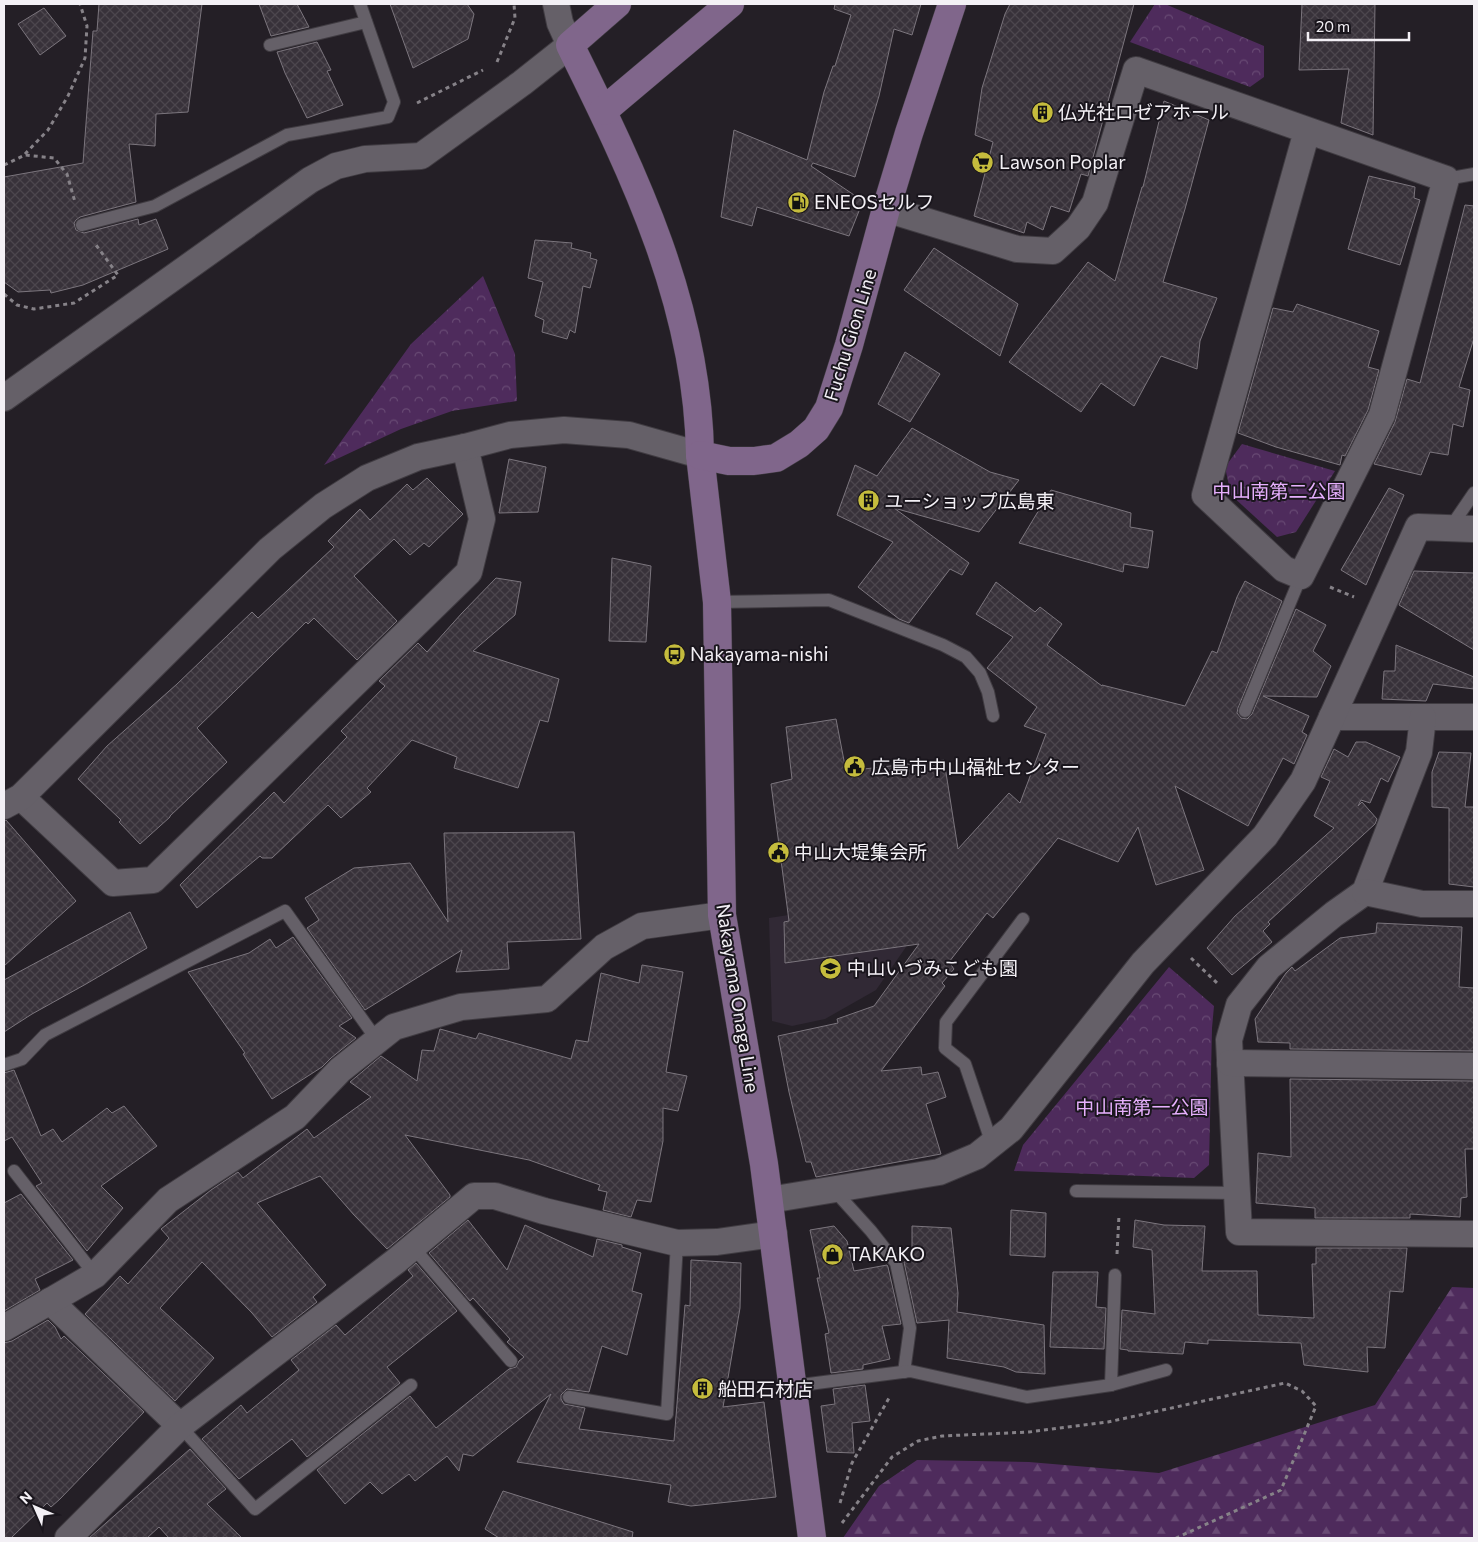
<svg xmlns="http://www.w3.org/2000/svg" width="1478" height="1542" viewBox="0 0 1478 1542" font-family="Commissioner,'Noto Sans JP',sans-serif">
<defs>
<pattern id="forest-firs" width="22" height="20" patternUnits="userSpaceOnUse" patternTransform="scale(1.25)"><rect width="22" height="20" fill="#4e2b5c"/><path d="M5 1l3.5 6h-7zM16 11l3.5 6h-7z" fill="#684a74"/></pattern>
<pattern id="park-crowns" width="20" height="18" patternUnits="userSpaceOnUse" patternTransform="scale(1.25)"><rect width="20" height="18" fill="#4e2b5c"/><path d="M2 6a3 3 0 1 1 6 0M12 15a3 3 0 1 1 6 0" fill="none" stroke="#684a74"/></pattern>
<pattern id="building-cross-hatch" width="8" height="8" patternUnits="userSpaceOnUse" patternTransform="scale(1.25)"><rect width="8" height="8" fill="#38323a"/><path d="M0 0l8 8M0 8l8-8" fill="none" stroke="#4c464d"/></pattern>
</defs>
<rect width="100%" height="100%" fill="#241f26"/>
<!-- built -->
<polygon fill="#312935" points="945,891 876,990 825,1019 792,1026 772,1021 769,918"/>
<!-- forest -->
<polygon fill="url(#forest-firs)" points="1452,1287 1474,1288 1474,1538 843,1538 879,1486 917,1460 1029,1462 1159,1473 1375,1405"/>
<!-- park -->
<g fill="url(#park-crowns)">
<polygon points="1155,4 1165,4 1264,46 1264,77 1250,87 1130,42"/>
<polygon points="483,276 515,354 517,401 452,411 401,429 324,465 411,344"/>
<polygon points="1242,444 1335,471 1296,532 1277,537 1231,495 1225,467"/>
<polygon points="1169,967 1214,1006 1212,1028 1209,1165 1194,1178 1014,1171 1023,1145"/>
</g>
<!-- building -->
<g fill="url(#building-cross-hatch)" stroke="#7b757d">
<polygon points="99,4 202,4 188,112 156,114 155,146 129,144 136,202 80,217 76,220 74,223 76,230 84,233 138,219 139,225 156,219 168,249 83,285 51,293 50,290 18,292 4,282 4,177 83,163 93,31 97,31"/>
<polygon points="259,4 297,4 309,27 271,36"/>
<polygon points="390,4 467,4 474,14 468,39 413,68"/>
<polygon points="835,4 921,4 912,35 894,29 879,96 855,177 813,163 811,166 863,201 849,236 757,207 752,226 721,217 734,130 807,160 824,92 833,66 835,66 851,15 834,9"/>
<polygon points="1010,4 1134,4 1088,176 1081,174 1069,212 1051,206 1043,230 1027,222 1024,233 974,216 993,142 975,135 982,88 1005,14"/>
<polygon points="1302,4 1375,4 1373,135 1341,123 1349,69 1299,70"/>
<polygon points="44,8 66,36 40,55 18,24"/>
<polygon points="317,42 331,70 327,71 343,105 307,118 285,73 277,52"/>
<polygon points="1164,101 1209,120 1185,209 1163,282 1217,298 1200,341 1197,369 1161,356 1134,406 1101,383 1081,412 1009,362 1088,262 1115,281 1142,187 1143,187"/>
<polygon points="1369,176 1415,187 1414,198 1420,200 1400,265 1348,249"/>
<polygon points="1465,205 1474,206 1474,338 1459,387 1470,390 1463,427 1453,424 1448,455 1430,452 1421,475 1374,464 1395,422 1407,379 1420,383"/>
<polygon points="535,240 572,243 571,248 591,253 590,258 597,260 590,288 583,286 575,333 570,330 567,339 542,332 544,320 535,316 543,282 528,278"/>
<polygon points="934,248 1018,304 1000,356 904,290"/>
<polygon points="1297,304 1379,331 1368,367 1379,370 1368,410 1345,456 1342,455 1340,465 1276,447 1238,433 1273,308 1293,312"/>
<polygon points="905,352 940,374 910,422 878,404"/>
<polygon points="912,428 990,472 1019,480 979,532 894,508 969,563 962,575 950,569 909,623 899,619 858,587 893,542 837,515 855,465 877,476"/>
<polygon points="509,459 546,467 538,512 499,513"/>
<polygon points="427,478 463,514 429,547 424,543 410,555 394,539 354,576 397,621 357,660 314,618 308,624 306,622 197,728 227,762 170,816 170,817 140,844 119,822 121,820 78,779 107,746 177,684 252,612 258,618 334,547 328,541 360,509 370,520 407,484 413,490"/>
<polygon points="1389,488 1404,495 1366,585 1341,570"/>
<polygon points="1051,490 1131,513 1130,527 1153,531 1148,568 1124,564 1123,572 1019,543"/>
<polygon points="612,558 651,566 646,642 609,641"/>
<polygon points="1414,571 1474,573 1474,650 1399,605"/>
<polygon points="496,578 521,582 515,615 473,651 559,679 548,722 540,720 518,788 454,768 457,757 412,740 367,788 371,792 341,818 328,805 272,858 262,858 260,856 197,908 180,885 274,792 284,803 347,737 341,731 385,686 379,681 418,643 427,652 462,613"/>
<polygon points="1245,581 1282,601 1238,708 1237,713 1241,718 1247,719 1252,714 1296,609 1326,625 1313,651 1331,666 1317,697 1263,696 1309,716 1302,732 1307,735 1294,764 1283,758 1248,826 1175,786 1204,870 1156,885 1138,827 1118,862 1058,838 993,918 987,913 949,962 954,969 942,983 945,986 881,1071 921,1067 922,1075 938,1072 946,1097 926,1104 941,1154 816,1177 811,1162 806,1162 789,1092 778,1036 838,1023 837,1019 874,1006 919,944 785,963 784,922 789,921 771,784 792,779 786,727 836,719 846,771 944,760 958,849 1009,793 1020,803 1046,734 1024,726 1037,707 987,668 1013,637 976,614 996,582 1035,612 1040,607 1062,624 1047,645 1102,686 1102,685 1185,706 1212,651 1217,653 1237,597"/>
<polygon points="1396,645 1474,677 1474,689 1433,684 1426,701 1382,699 1384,671 1395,671"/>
<polygon points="1356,742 1366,742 1400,757 1388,782 1381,778 1370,803 1361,800 1358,806 1362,802 1377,819 1375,824 1268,922 1270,924 1263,931 1272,942 1232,975 1207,948 1235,916 1334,828 1314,816 1330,781 1321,777 1334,749 1348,757"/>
<polygon points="1439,752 1471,753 1465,807 1474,807 1474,887 1449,884 1449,808 1432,807 1432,772"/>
<polygon points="6,820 76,901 4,966 4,821"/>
<polygon points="574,832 581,939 507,942 509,969 456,972 462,950 365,1010 307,928 319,920 305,898 354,868 410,863 448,922 444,833"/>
<polygon points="130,912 147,948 86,984 32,1014 4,1032 4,980"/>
<polygon points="1377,923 1462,927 1459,987 1474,988 1474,1051 1290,1049 1290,1043 1258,1042 1255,1019 1286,973 1292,967 1295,971 1340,938 1376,933"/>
<polygon points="293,937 352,1018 339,1026 356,1038 331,1058 322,1067 272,1099 243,1054 245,1053 188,972 249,953 270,939 276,948"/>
<polygon points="642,965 683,972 666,1072 687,1076 678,1111 663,1108 663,1141 651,1202 637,1200 631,1217 603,1210 607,1192 598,1190 600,1185 529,1160 405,1135 450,1195 450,1197 387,1249 354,1215 320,1176 257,1203 326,1285 313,1297 317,1302 272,1337 252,1313 202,1262 160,1308 214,1358 175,1401 85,1314 120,1276 128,1284 169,1238 161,1229 211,1190 238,1172 243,1178 307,1129 314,1138 371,1097 350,1082 381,1056 417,1081 422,1050 434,1051 440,1029 476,1039 479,1033 571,1059 576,1040 588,1042 601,973 639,983"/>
<polygon points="14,1070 41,1136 53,1129 62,1142 107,1108 112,1113 124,1106 157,1146 101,1186 123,1208 87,1251 36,1186 42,1183 12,1137 4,1141 4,1073"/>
<polygon points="1290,1079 1474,1081 1474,1149 1465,1149 1467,1197 1461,1198 1460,1217 1410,1214 1410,1218 1315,1218 1315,1208 1256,1203 1258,1153 1291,1157"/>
<polygon points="21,1194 73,1260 35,1279 40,1290 4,1311 4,1203"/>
<polygon points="1011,1210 1046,1213 1045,1257 1010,1255"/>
<polygon points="468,1220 507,1270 525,1225 593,1257 597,1239 622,1245 622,1247 641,1253 632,1291 642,1294 627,1355 602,1346 589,1392 567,1389 561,1395 561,1399 564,1404 585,1408 579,1429 674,1441 685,1305 690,1306 691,1260 741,1263 740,1308 723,1407 764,1402 776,1497 691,1506 668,1502 671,1485 517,1462 551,1394 473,1456 463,1454 459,1471 447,1456 415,1481 409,1474 382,1494 370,1482 345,1504 317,1470 410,1396 436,1428 509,1369 516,1367 519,1361 524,1357 507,1342 510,1339 473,1298 470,1301 429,1253"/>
<polygon points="1135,1220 1164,1225 1205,1226 1202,1271 1257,1271 1258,1315 1314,1318 1312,1264 1316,1264 1316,1248 1407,1248 1403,1292 1390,1291 1385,1348 1367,1347 1368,1372 1304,1365 1301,1343 1208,1340 1208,1344 1185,1342 1183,1354 1128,1351 1128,1350 1120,1349 1122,1310 1155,1314 1152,1250 1133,1247"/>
<polygon points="834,1226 847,1241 854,1271 887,1265 888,1267 901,1324 882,1326 890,1359 863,1365 863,1369 831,1373 825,1334 829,1333 817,1278 820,1278 810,1230"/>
<polygon points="912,1226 951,1228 958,1293 957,1312 1044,1325 1045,1374 1016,1372 1004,1367 947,1358 949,1320 917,1323 904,1262 912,1261"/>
<polygon points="416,1263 457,1311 387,1367 400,1383 307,1457 292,1439 239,1479 202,1439 241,1405 247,1413 299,1370 291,1360 336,1325 345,1335 413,1276 408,1270"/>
<polygon points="1053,1272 1098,1272 1096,1307 1106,1308 1104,1349 1050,1347"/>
<polygon points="48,1320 55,1327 61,1339 64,1336 144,1412 60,1499 51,1507 47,1503 11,1538 4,1538 4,1343 12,1341"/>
<polygon points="865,1385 870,1421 852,1423 854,1453 827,1452 821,1406 835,1404 833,1389"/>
<polygon points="190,1449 226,1489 207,1504 242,1538 169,1538 159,1527 147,1538 89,1538"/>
<polygon points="503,1491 633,1532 632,1538 499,1538 485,1529"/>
</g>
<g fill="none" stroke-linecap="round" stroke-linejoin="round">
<defs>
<g id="lane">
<polyline points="270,45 366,22"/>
<polyline points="1446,179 1474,174"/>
<polyline points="82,225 155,206 287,135 388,117 394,102 360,4"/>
<polyline points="1450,528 1474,493"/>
<polyline points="717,602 829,600 943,645 966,657 980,673 988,692 993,716"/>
<polyline points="1245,711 1301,576"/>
<polyline points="4,1065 22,1059 45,1035 285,911 377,1040"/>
<polyline points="992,1144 965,1064 945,1048 946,1022 1023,919"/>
<polyline points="14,1171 95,1275"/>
<polyline points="833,1189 871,1231 896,1263 910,1328 904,1372"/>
<polyline points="1076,1191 1237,1193"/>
<polyline points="413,1247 511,1361"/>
<polyline points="1111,1385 1115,1275"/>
<polyline points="793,1386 910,1371 1027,1397 1111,1385 1166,1370"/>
<polyline points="569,1397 667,1414 677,1243"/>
<polyline points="180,1426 255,1509 411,1385"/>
</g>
<g id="street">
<polyline points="886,209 1017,249 1053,251 1078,228 1095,203 1136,70 1446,179 1382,415 1301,576 1284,569 1205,495 1307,131"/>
<polyline points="4,398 310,180 336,166 365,159 421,156 522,83 570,45 560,23 556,4"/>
<polyline points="1332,717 1474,717"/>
<polyline points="1423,717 1419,752 1365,892 1334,914 1269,967 1239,1005 1229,1040 1239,1232 1474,1234"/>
<polyline points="21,797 113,883 153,880 469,572 482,519 465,447"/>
<polyline points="4,806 21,797 270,549 323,506 367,478 418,457 465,447 510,435 564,430 629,435 700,455"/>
<polyline points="1365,892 1422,904 1474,904"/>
<polyline points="1230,1063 1474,1066"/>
<polyline points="769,1200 939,1172 977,1156 1011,1129 1143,963 1265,836 1303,781 1418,527 1474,529"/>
<polyline points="50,1301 180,1426"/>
<polyline points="4,1328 95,1275 168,1200 295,1117 340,1070 394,1027 461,1007 547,999 604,947 642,926 722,915"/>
<polyline points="68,1538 180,1426 396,1261 474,1196 495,1196 544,1211 677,1243 717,1242 774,1234"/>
</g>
<g id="secondary">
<path d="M617,4L570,45C635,176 698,306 700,455L717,602L722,915L764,1164L812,1538"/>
<polyline points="603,111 730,4"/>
<polyline points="700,455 729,461 754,461 776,458 799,444 816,429 829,408 849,345 886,209 909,133 952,4"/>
</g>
</defs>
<!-- lane casing -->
<use href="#lane" stroke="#403c42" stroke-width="14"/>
<!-- street casing -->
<use href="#street" stroke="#403c42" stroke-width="28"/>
<!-- secondary casing -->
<use href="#secondary" stroke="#403c42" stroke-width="29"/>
<!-- path -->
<g stroke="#868288" stroke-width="3" stroke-dasharray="4 4" stroke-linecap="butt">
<polyline points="497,62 515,18 514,4"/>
<polyline points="417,103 483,70"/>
<polyline points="25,154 48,130 68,96 85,58 87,26 80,4"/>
<polyline points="4,165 25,155 54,158 67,174 75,202"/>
<polyline points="4,294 17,305 34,309 74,303 118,275 96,245"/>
<polyline points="1330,587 1354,597"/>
<polyline points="1191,958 1217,983"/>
<polyline points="1117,1254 1119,1215"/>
<polyline points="840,1503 852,1463 889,1398"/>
<polyline points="842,1523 892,1457 918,1441 942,1436 1029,1432 1108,1422 1285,1383 1302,1391 1316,1406 1281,1490 1176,1538"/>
</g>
<!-- lane -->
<use href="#lane" stroke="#656068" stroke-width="12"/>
<!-- street -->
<use href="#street" stroke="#656068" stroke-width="26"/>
<!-- secondary -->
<use href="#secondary" stroke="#80668b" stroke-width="28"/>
</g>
<!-- icons -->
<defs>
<symbol id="building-disc" viewBox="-11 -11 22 22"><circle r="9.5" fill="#c5bc3d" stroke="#1a161d"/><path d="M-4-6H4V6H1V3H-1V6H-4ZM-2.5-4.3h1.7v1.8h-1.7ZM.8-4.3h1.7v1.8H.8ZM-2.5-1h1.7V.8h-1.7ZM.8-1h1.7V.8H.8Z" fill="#111"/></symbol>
<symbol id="supermarket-disc" viewBox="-11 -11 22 22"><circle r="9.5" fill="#c5bc3d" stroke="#1a161d"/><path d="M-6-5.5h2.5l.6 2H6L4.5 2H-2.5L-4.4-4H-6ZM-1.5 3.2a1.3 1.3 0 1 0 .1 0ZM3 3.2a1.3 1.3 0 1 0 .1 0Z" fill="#111"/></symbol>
<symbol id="fuel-disc" viewBox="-11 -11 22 22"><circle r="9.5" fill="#c5bc3d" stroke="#1a161d"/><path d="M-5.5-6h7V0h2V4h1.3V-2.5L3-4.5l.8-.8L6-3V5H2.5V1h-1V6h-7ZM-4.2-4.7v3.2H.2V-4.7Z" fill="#111"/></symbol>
<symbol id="bus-disc" viewBox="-11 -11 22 22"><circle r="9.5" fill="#c5bc3d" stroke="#1a161d"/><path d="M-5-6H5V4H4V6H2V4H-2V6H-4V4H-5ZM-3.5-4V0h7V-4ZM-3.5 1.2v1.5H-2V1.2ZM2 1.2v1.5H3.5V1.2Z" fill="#111"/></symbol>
<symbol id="civic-disc" viewBox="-11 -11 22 22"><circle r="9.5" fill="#c5bc3d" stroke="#1a161d"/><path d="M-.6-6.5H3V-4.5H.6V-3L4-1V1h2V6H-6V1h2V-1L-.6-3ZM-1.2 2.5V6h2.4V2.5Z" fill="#111"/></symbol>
<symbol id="school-disc" viewBox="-11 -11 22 22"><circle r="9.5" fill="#c5bc3d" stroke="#1a161d"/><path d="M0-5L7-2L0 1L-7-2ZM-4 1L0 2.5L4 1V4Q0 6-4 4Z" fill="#111"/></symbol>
<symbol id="shop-disc" viewBox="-11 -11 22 22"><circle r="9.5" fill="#c5bc3d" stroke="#1a161d"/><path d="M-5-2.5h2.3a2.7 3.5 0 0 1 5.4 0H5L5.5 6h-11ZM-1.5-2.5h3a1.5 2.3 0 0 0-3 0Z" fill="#111"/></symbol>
</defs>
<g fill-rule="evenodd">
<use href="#building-disc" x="1030" y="100" width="25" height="25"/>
<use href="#supermarket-disc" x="970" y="150" width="25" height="25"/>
<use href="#fuel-disc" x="786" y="190" width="25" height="25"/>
<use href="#building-disc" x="856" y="488" width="25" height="25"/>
<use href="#bus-disc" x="662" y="642" width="25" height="25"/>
<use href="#civic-disc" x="842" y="754" width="25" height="25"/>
<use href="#civic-disc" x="766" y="840" width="25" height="25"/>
<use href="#school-disc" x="818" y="956" width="25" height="25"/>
<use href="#shop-disc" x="820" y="1242" width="25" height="25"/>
<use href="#building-disc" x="690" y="1376" width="25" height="25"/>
</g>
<g text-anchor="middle" stroke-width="4" stroke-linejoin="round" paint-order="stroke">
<!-- poi labels -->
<g font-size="19" fill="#f3f0f5" stroke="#1a161d" text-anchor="start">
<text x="1058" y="119">仏光社ロゼアホール</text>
<text x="999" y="169">Lawson Poplar</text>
<text x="814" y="209">ENEOSセルフ</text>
<text x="884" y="508">ユーショップ広島東</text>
<text x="690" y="661">Nakayama-nishi</text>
<text x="871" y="774">広島市中山福祉センター</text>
<text x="794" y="859">中山大堤集会所</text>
<text x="847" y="975">中山いづみこども園</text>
<text x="848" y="1261">TAKAKO</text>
<text x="718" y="1396">船田石材店</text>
</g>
<!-- street labels -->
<g font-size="19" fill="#f3f0f5" stroke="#1a161d">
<text transform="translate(850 335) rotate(-73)" y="7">Fuchu Gion Line</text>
<text transform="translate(738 998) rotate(81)" y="7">Nakayama Onaga Line</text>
</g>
<!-- park labels -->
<g font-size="19" fill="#e6affd" stroke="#1a161d">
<text x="1279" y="498">中山南第二公園</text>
<text x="1142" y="1114">中山南第一公園</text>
</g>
</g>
<!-- border -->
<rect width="1478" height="1542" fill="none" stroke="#f3f0f5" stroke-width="10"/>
<!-- north arrow -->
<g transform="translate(35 1507) rotate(315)" stroke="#1a161d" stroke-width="4" paint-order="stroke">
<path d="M0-4L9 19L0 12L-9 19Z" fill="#f3f0f5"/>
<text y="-8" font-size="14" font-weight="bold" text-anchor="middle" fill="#f3f0f5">N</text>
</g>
<!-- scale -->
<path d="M1308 32v8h101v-8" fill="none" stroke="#f3f0f5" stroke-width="2.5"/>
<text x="1316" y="32" font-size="15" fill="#f3f0f5" stroke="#1a161d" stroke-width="4" paint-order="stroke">20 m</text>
</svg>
